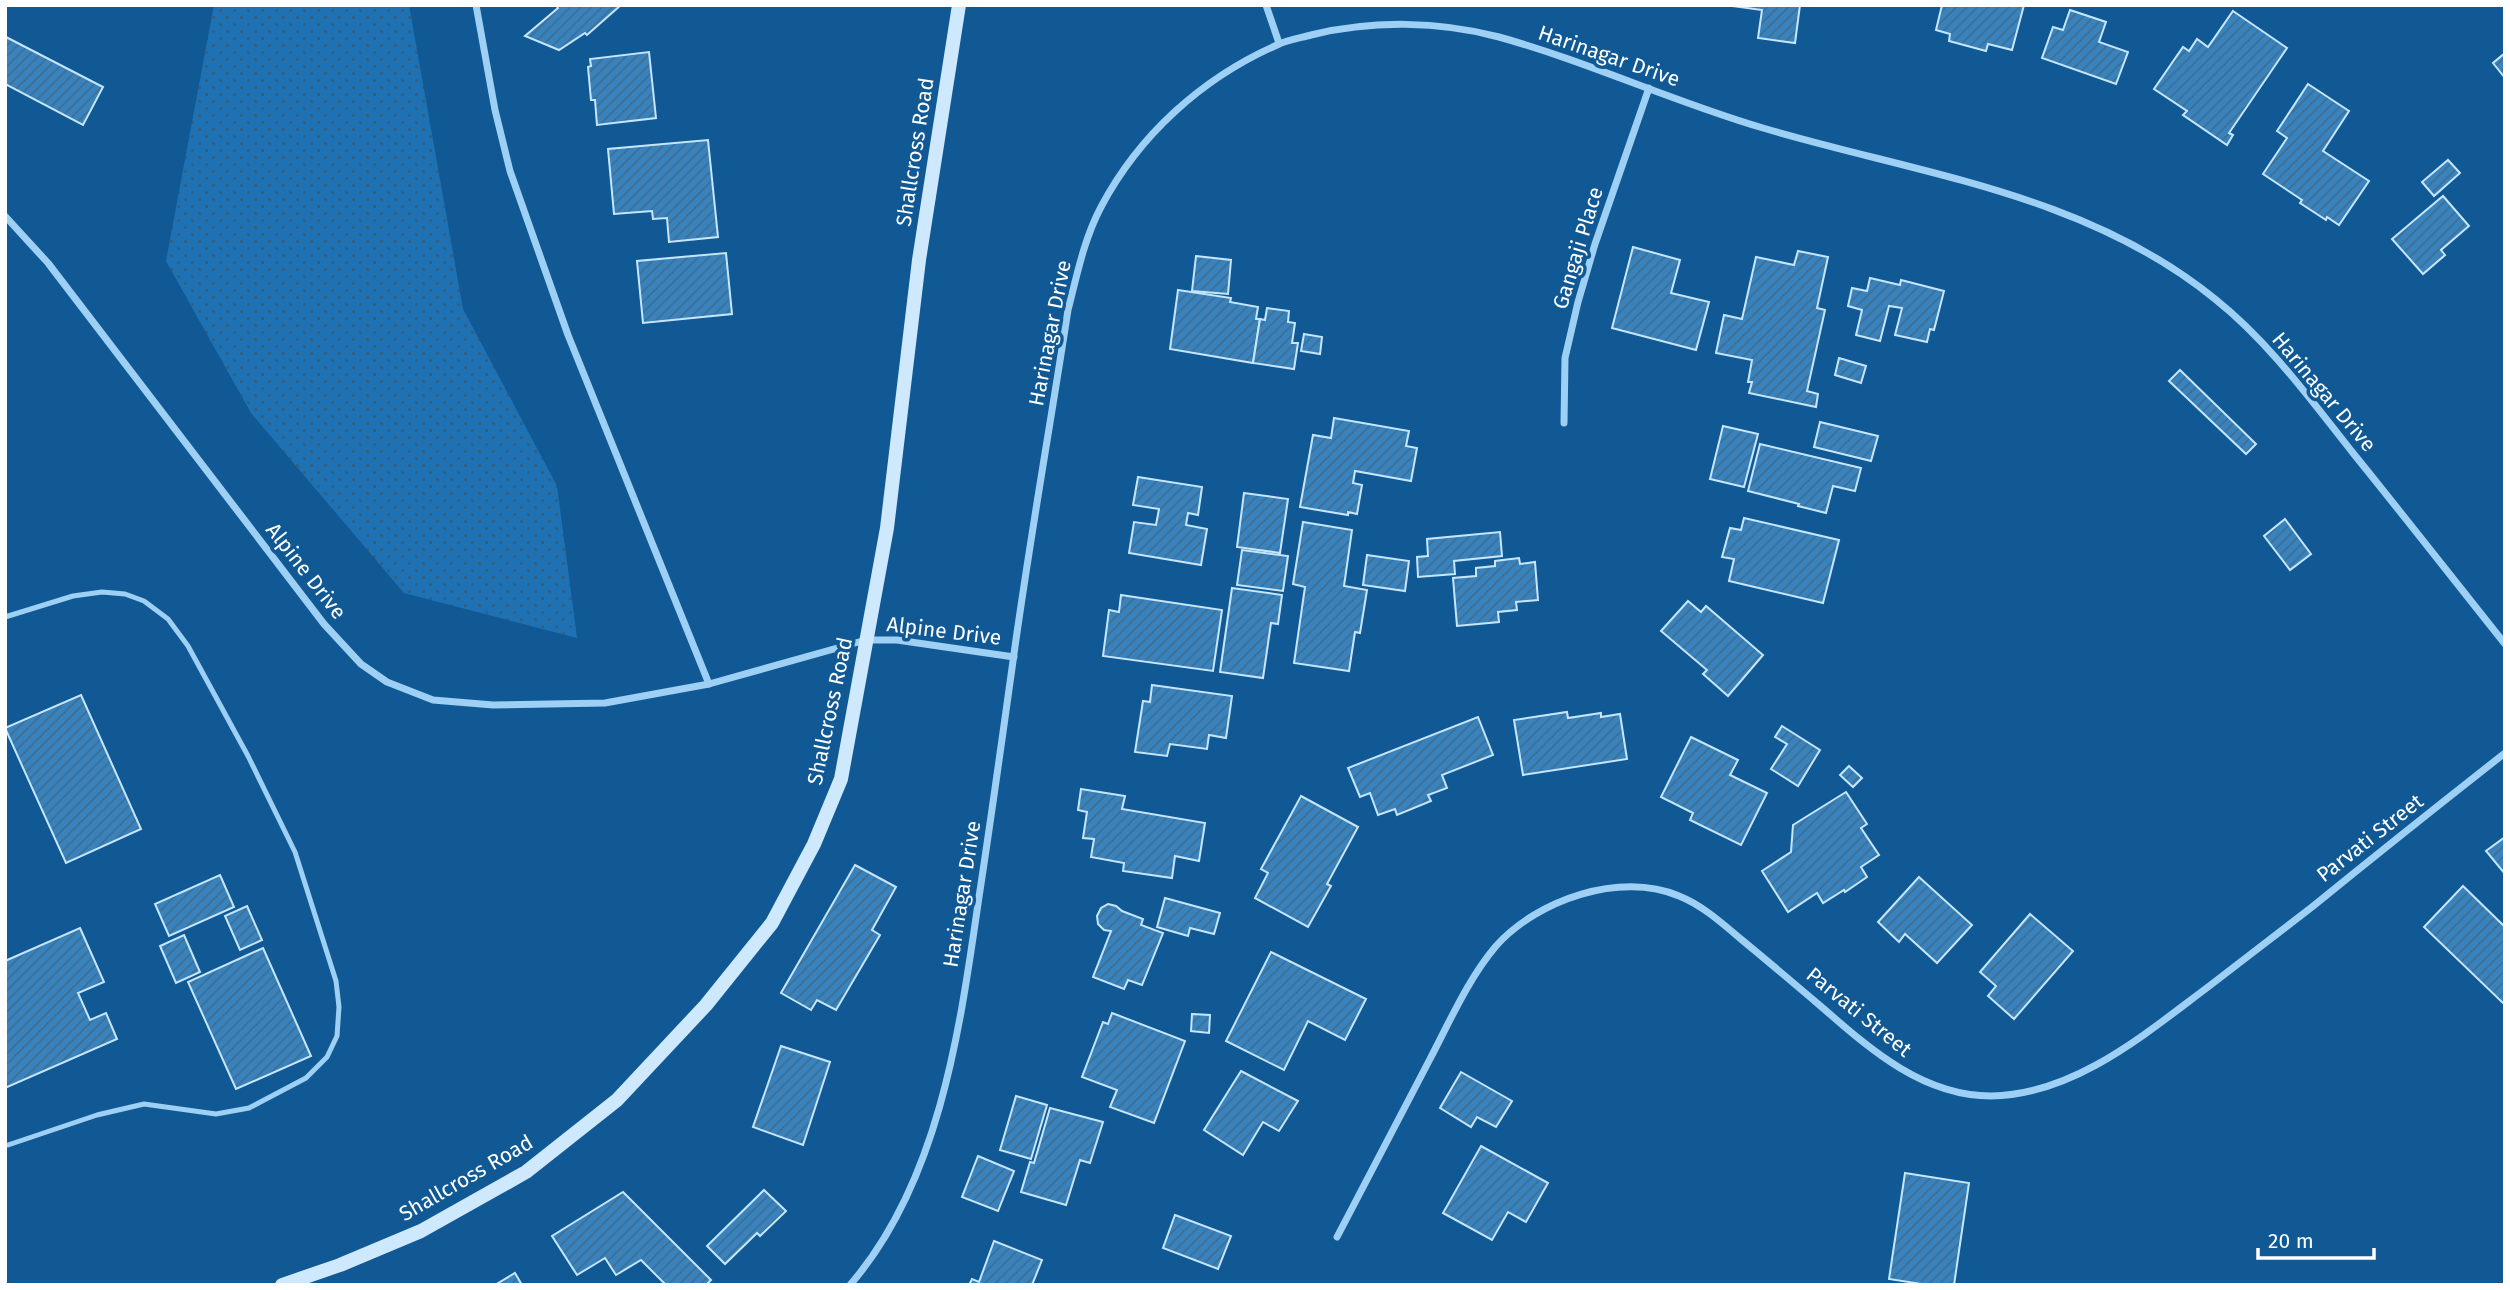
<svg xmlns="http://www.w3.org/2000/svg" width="2510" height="1290" viewBox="0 0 2510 1290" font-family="'Fira Sans',sans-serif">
<defs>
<pattern id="grass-dots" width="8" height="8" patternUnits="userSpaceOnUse" patternTransform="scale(1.75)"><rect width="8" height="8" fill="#1e72b3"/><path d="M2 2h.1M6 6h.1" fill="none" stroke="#375d7a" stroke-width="1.8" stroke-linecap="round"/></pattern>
<pattern id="building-hatch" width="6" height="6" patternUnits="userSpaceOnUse" patternTransform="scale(1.75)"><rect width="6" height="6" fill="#3883be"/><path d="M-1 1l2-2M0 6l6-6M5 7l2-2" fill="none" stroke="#406d90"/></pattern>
</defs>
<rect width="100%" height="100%" fill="#105995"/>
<!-- grass -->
<polygon fill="url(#grass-dots)" points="214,5 409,5 463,309 557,486 577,638 404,593 251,413 166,261"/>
<!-- building -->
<g fill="url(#building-hatch)" stroke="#c6e6fe" stroke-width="2">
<polygon points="556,5 621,5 587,35 585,33 559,50 525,36 558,8"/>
<polygon points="1725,5 1800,5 1795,43 1758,38 1762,10"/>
<polygon points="1942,5 2024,5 2012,50 1988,44 1986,51 1949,41 1950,34 1936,30"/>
<polygon points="2070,10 2106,22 2099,42 2128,52 2116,84 2042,58 2053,27 2063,30"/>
<polygon points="2233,11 2287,48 2229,133 2233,135 2227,145 2183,115 2187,111 2154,89 2183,47 2189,51 2197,39 2208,47"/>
<polygon points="6,37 103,87 83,125 5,84"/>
<polygon points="649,52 656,118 597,125 595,100 591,100 588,67 591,66 590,59"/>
<polygon points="2505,53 2505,78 2493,63"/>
<polygon points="2308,84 2349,111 2323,151 2369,181 2339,225 2327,217 2326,220 2300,203 2302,200 2263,174 2287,138 2277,131"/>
<polygon points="708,140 718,237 669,242 667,218 653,219 652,211 614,214 608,149"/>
<polygon points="2448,160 2460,173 2434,196 2422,182"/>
<polygon points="2443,196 2469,226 2441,250 2445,255 2423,274 2392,239"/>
<polygon points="1633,247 1680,260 1671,293 1709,302 1696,350 1612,328"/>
<polygon points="1798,251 1828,257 1817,308 1825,310 1807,391 1818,394 1816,407 1749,393 1752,382 1748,382 1752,360 1716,353 1724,315 1742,319 1756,257 1794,265"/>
<polygon points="726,253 732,314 643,323 637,261"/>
<polygon points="1196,256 1231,260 1228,294 1192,291"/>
<polygon points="1870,278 1900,285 1901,280 1944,291 1934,330 1930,329 1927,342 1895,335 1902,308 1889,306 1880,341 1856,335 1862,310 1848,306 1852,288 1867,291"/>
<polygon points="1178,290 1231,298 1230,302 1258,307 1256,319 1260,319 1253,363 1170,349"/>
<polygon points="1267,308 1289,311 1288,322 1295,323 1292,343 1298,343 1294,369 1253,363 1260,319 1265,320"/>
<polygon points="1304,334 1322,337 1320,354 1301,351"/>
<polygon points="1839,358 1866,366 1861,383 1835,375"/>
<polygon points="2180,370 2256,444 2246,454 2169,381"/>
<polygon points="1334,418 1409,431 1406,446 1417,448 1411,481 1355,471 1353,483 1362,485 1357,514 1348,512 1348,515 1300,507 1313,435 1331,438"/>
<polygon points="1820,422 1878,436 1871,461 1814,447"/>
<polygon points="1723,426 1758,434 1744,487 1710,479"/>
<polygon points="1760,444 1861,468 1855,491 1833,486 1826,513 1798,506 1799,504 1748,491"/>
<polygon points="1138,477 1202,487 1198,515 1188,513 1186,525 1207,529 1201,565 1129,553 1134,522 1156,525 1159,509 1133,505"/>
<polygon points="1244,493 1288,499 1280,553 1237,547"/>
<polygon points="1744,518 1839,540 1823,603 1729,581 1734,559 1722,557 1730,528 1741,530"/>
<polygon points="2285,519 2311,554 2290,570 2264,536"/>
<polygon points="1303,522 1352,530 1344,586 1367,590 1360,633 1355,632 1349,671 1294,663 1305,587 1293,584"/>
<polygon points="1500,532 1502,556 1454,561 1455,574 1418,577 1417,557 1428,556 1427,539"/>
<polygon points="1242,550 1288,556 1283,591 1237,585"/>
<polygon points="1367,555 1409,561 1405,591 1363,585"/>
<polygon points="1519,558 1520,564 1535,562 1538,600 1516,602 1517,610 1498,612 1499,622 1457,626 1453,578 1476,576 1476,568 1495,566 1495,561"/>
<polygon points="1232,588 1282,595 1278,624 1271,623 1263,678 1220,672"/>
<polygon points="1121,595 1222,610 1213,671 1103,656 1109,610 1119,612"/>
<polygon points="1688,601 1701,612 1706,606 1763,655 1728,696 1703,674 1707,670 1661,631"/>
<polygon points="1152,685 1232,696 1226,738 1209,735 1207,749 1170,744 1167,756 1135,752 1143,701 1150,702"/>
<polygon points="81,695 141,829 66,863 5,728"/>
<polygon points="1567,712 1568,718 1601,713 1601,717 1620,714 1627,759 1523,775 1514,720"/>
<polygon points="1478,717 1493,755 1442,775 1447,788 1428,795 1431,801 1397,815 1395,809 1378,815 1370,793 1360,797 1348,768"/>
<polygon points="1782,726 1820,750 1798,786 1771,769 1787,744 1775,737"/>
<polygon points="1691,737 1738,760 1730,775 1767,793 1741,845 1690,820 1693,813 1661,797"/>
<polygon points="1849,766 1862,778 1853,787 1840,775"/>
<polygon points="1081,789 1125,796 1122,809 1205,823 1199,861 1175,856 1172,878 1123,871 1124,863 1091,857 1094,839 1083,838 1087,812 1078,810"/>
<polygon points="1846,792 1867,824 1861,828 1879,855 1861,867 1867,877 1845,892 1844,890 1823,903 1817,893 1788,912 1762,871 1791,852 1793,825"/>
<polygon points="1301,796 1358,827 1327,884 1331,886 1308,927 1255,898 1268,873 1261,869"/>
<polygon points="2505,837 2505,874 2486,851"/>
<polygon points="855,865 896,887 872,930 880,935 836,1010 817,1000 811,1010 781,993"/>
<polygon points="220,875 234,907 169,936 155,904"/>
<polygon points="1919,877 1972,925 1937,963 1905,934 1899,942 1878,922"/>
<polygon points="2463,886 2505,927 2505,1005 2424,927"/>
<polygon points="1165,898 1220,913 1214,934 1190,928 1188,936 1157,927"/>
<polygon points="1108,904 1116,906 1122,911 1143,919 1141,925 1163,933 1142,985 1128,980 1124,989 1093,977 1111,931 1104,930 1098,924 1097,916 1101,908"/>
<polygon points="247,906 262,940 240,950 225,916"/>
<polygon points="2030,914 2073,951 2014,1019 1988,996 1996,986 1980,972"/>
<polygon points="80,928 104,982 78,993 90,1020 106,1013 117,1039 5,1088 5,961"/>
<polygon points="184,935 200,972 176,983 160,946"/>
<polygon points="263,948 311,1056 236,1089 188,982"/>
<polygon points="1271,952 1366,999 1345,1040 1308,1021 1284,1070 1226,1041"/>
<polygon points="1112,1013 1185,1041 1154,1123 1110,1107 1117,1090 1082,1077 1103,1022 1108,1024"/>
<polygon points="1192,1014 1210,1015 1209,1033 1191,1031"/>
<polygon points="781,1046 830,1062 803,1145 753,1127"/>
<polygon points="1241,1071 1298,1101 1279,1131 1263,1122 1243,1155 1204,1130"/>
<polygon points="1461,1072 1512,1101 1496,1127 1477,1117 1471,1127 1440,1108"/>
<polygon points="1016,1096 1047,1105 1031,1159 1000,1150"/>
<polygon points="1050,1108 1103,1122 1090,1163 1080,1160 1066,1205 1021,1192 1030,1162 1034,1163"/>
<polygon points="1481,1146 1548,1183 1526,1222 1508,1212 1492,1240 1443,1213"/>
<polygon points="978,1156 1014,1171 998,1211 962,1197"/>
<polygon points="1905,1173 1969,1183 1954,1285 1928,1285 1889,1279"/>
<polygon points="764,1190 786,1211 760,1236 757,1233 725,1264 707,1246"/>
<polygon points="623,1192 711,1280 706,1285 666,1285 641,1260 616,1275 605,1258 577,1275 552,1236"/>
<polygon points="1175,1215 1231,1236 1218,1269 1163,1248"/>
<polygon points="994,1241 1042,1260 1032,1285 969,1285 972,1279 979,1282"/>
<polygon points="515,1273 522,1285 495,1285"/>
</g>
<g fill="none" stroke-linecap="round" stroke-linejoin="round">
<!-- lane -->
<polyline stroke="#9ecff4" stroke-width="5" points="5,617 73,596 102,592 125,594 144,601 168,619 188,646 248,756 295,852 336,981 339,1007 337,1036 327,1057 306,1078 249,1108 216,1114 144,1104 97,1115 8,1145"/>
<!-- street -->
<g stroke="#9ecff4" stroke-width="7">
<polyline points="476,5 495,110 510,171 568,335 709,684"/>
<polyline points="1266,5 1279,43"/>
<polyline points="5,216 48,263 324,624 361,664 387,682 433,700 493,705 605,703 709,684 866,640 897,640 1014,657"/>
<polyline points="1564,423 1565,358 1578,302 1595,244 1649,88"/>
<path d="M1337,1237C1368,1178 1399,1118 1430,1059C1450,1021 1468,979 1496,946C1537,900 1620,871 1679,896C1702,905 1723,924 1742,940C1770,963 1797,986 1824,1009C1872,1051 1924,1096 1991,1096C2074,1095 2145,1034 2208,987C2243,960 2277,934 2312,907C2376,855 2440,804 2505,753"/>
<path d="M850,1285C940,1181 960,1028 979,897C991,819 1002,740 1013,661C1029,544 1050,427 1068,310C1077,275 1084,239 1101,207C1139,135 1202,78 1277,45C1287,40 1300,38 1311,35C1372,20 1439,21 1499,37C1589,62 1674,102 1763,128C1918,174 2085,193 2215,299C2269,342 2310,399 2353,453C2404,516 2454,580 2505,644"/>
</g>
<!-- secondary -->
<polyline stroke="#cee8fd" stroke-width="14" points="282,1285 340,1265 421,1231 526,1172 617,1100 706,1005 772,923 814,844 841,779 887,528 919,260 959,5"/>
</g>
<g text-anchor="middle" stroke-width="7" stroke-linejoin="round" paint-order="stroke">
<!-- street labels -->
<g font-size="21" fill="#fff" stroke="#105995">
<text transform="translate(1609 56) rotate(19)" y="7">Harinagar Drive</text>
<text transform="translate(915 152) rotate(-81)" y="7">Shallcross Road</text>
<text transform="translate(1578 248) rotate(-73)" y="7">Gangaji Place</text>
<text transform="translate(1050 333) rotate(-79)" y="7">Harinagar Drive</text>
<text transform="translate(2324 392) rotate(50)" y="7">Harinagar Drive</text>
<text transform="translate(306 571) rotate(52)" y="7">Alpine Drive</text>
<text transform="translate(944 631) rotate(7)" y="7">Alpine Drive</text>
<text transform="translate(830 711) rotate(-78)" y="7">Shallcross Road</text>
<text transform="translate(2370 838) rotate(-38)" y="7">Parvati Street</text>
<text transform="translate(962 894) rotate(-81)" y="7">Harinagar Drive</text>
<text transform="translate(1859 1012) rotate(39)" y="7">Parvati Street</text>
<text transform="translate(466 1178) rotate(-30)" y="7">Shallcross Road</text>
</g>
</g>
<!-- border -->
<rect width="2510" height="1290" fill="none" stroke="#ffffff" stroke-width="14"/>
<!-- scale -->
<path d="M2258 1248v10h116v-10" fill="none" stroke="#ffffff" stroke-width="3.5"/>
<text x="2268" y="1248" font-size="21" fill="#ffffff" stroke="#105995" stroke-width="5" paint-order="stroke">20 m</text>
</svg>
